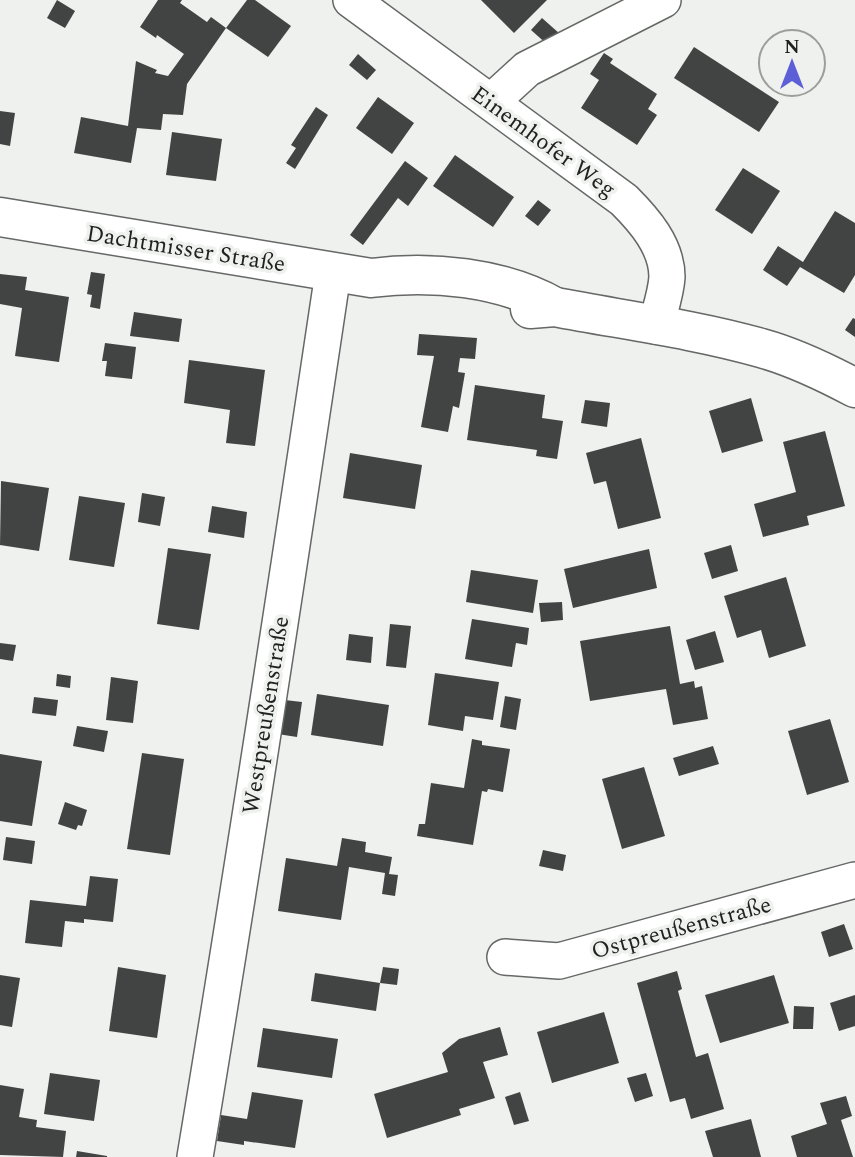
<svg xmlns="http://www.w3.org/2000/svg" width="855" height="1157" viewBox="0 0 855 1157" font-family="Spectral,serif">
<rect width="100%" height="100%" fill="#eef1ee"/>
<!-- building -->
<g fill="#414443">
<polygon points="57,0 75,11 65,28 47,18"/>
<polygon points="158,0 182,0 180,3 207,22 211,17 226,28 187,84 183,115 163,114 161,130 137,128 131,163 74,153 81,117 128,126 136,61 157,70 155,73 168,76 184,54 157,35 156,38 140,27"/>
<polygon points="247,0 255,0 291,26 268,57 226,28"/>
<polygon points="481,0 547,0 514,33"/>
<polygon points="542,18 560,34 549,46 531,30"/>
<polygon points="694,47 779,102 759,132 674,78"/>
<polygon points="604,53 613,59 610,63 657,94 648,109 657,115 637,145 581,108 599,80 590,74"/>
<polygon points="358,54 376,70 367,80 349,65"/>
<polygon points="378,97 414,123 392,154 356,128"/>
<polygon points="316,107 328,115 295,169 286,163 296,148 291,145"/>
<polygon points="0,111 15,113 10,146 0,144"/>
<polygon points="172,132 222,139 216,181 166,175"/>
<polygon points="455,155 514,197 493,227 433,186"/>
<polygon points="405,161 428,178 408,206 398,198 363,245 350,235"/>
<polygon points="743,168 780,191 752,234 715,210"/>
<polygon points="538,200 551,210 538,226 525,216"/>
<polygon points="835,211 855,223 855,275 844,293 800,267 787,286 763,270 778,246 803,262"/>
<polygon points="91,272 105,274 100,309 90,307 92,295 87,294"/>
<polygon points="0,274 27,277 25,290 69,297 59,362 15,356 22,308 0,304"/>
<polygon points="134,312 182,319 179,342 130,336"/>
<polygon points="853,318 855,319 855,337 845,330"/>
<polygon points="419,334 477,338 475,359 460,358 458,372 465,373 459,408 453,406 448,432 421,427 434,356 417,355"/>
<polygon points="105,343 136,347 132,379 105,376 107,361 102,361"/>
<polygon points="189,360 265,370 255,446 226,443 230,410 184,403"/>
<polygon points="475,385 545,395 542,418 563,421 557,459 536,456 537,450 467,440"/>
<polygon points="751,398 763,441 722,453 709,411"/>
<polygon points="585,400 610,403 607,427 581,423"/>
<polygon points="825,431 845,506 807,516 809,525 763,537 754,504 796,492 783,442"/>
<polygon points="641,438 661,518 618,529 606,481 594,484 586,453"/>
<polygon points="350,453 422,465 415,509 343,498"/>
<polygon points="1,481 49,488 39,551 0,545"/>
<polygon points="142,493 165,497 160,526 138,522"/>
<polygon points="79,496 125,503 114,567 69,560"/>
<polygon points="212,506 247,512 244,538 208,532"/>
<polygon points="731,545 738,571 712,579 704,553"/>
<polygon points="168,548 211,554 199,630 157,624"/>
<polygon points="649,549 657,588 573,608 564,569"/>
<polygon points="471,570 538,580 533,613 466,602"/>
<polygon points="786,577 806,646 769,658 761,630 737,638 724,596"/>
<polygon points="562,602 563,620 541,622 539,603"/>
<polygon points="472,619 529,628 527,645 516,643 512,667 465,659"/>
<polygon points="390,624 411,626 406,668 386,666"/>
<polygon points="670,626 680,684 694,681 695,688 702,686 708,719 673,725 666,689 590,701 580,641"/>
<polygon points="715,631 724,662 695,670 686,640"/>
<polygon points="349,634 373,637 371,663 346,660"/>
<polygon points="0,643 16,645 13,661 0,659"/>
<polygon points="435,673 499,682 493,720 465,716 463,731 428,725"/>
<polygon points="57,674 71,676 70,688 56,686"/>
<polygon points="111,677 138,681 133,723 106,720"/>
<polygon points="317,694 389,705 383,746 311,735"/>
<polygon points="505,696 521,699 516,730 500,727"/>
<polygon points="34,697 58,700 56,716 32,713"/>
<polygon points="276,699 302,702 297,737 271,733"/>
<polygon points="830,719 849,782 807,795 788,731"/>
<polygon points="77,726 108,731 104,752 73,746"/>
<polygon points="472,739 482,741 482,745 510,749 503,792 488,789 487,792 482,791 473,845 417,836 419,824 425,824 431,783 464,788"/>
<polygon points="713,746 719,764 679,776 673,758"/>
<polygon points="142,753 184,759 170,855 127,849"/>
<polygon points="0,754 42,761 32,826 0,821"/>
<polygon points="644,767 665,836 622,849 602,779"/>
<polygon points="65,802 87,810 82,826 78,825 76,830 58,824"/>
<polygon points="6,837 35,841 32,864 3,860"/>
<polygon points="342,838 366,842 365,852 392,857 389,874 398,875 395,896 382,894 385,873 349,867 341,920 278,911 286,858 337,866"/>
<polygon points="543,850 566,855 563,871 539,866"/>
<polygon points="90,876 118,879 113,922 84,919 84,923 65,921 62,947 25,943 30,900 86,906"/>
<polygon points="844,924 853,949 829,957 821,932"/>
<polygon points="118,967 166,975 157,1038 109,1031"/>
<polygon points="383,967 399,969 397,985 380,983"/>
<polygon points="677,971 682,989 678,991 696,1057 708,1053 724,1109 691,1119 685,1098 670,1102 637,983"/>
<polygon points="315,973 380,983 376,1011 311,1001"/>
<polygon points="0,975 20,978 12,1027 0,1025"/>
<polygon points="774,975 789,1023 720,1043 705,995"/>
<polygon points="855,995 855,1026 839,1031 830,1003"/>
<polygon points="794,1006 814,1007 813,1029 793,1029"/>
<polygon points="604,1012 619,1063 552,1083 537,1032"/>
<polygon points="500,1027 508,1055 483,1062 495,1098 459,1109 461,1115 387,1138 374,1094 448,1072 442,1053 459,1039"/>
<polygon points="263,1028 338,1039 332,1078 257,1067"/>
<polygon points="50,1073 100,1080 94,1121 44,1114"/>
<polygon points="646,1073 653,1096 635,1102 627,1078"/>
<polygon points="0,1085 24,1089 19,1117 37,1120 36,1127 66,1131 63,1157 0,1155"/>
<polygon points="252,1092 303,1100 295,1148 244,1141 244,1145 217,1141 221,1115 247,1119"/>
<polygon points="520,1092 529,1121 514,1125 505,1097"/>
<polygon points="846,1096 852,1116 841,1120 853,1157 797,1157 791,1136 827,1124 820,1103"/>
<polygon points="751,1119 761,1157 713,1157 705,1131"/>
<polygon points="77,1151 107,1156 107,1157 76,1157"/>
</g>
<g fill="none" stroke-linecap="round" stroke-linejoin="round">
<defs>
<g id="street">
<path d="M351,0L624,200C644,220 667,246 667,277C666,293 660,310 656,326"/>
<polyline points="491,102 527,69 663,0"/>
<polyline points="505,957 559,961 855,880"/>
<path d="M195,1157C244,863 289,568 333,273"/>
</g>
<g id="secondary">
<path d="M0,217L371,278C431,270 502,277 555,307"/>
<path d="M530,309L555,307C623,320 694,329 761,348C794,357 825,372 855,388"/>
</g>
</defs>
<!-- street casing -->
<use href="#street" stroke="#656866" stroke-width="38"/>
<!-- secondary casing -->
<use href="#secondary" stroke="#656866" stroke-width="41"/>
<!-- street -->
<use href="#street" stroke="#fff" stroke-width="35"/>
<!-- secondary -->
<use href="#secondary" stroke="#fff" stroke-width="38"/>
</g>
<g text-anchor="middle" stroke-width="7" stroke-linejoin="round" paint-order="stroke">
<!-- street labels -->
<g font-size="23" fill="#202221" stroke="#eef1ee">
<text transform="translate(544 141) rotate(36)" y="8">Einemhofer Weg</text>
<text transform="translate(186 248) rotate(9)" y="8">Dachtmisser Straße</text>
<text transform="translate(265 715) rotate(-81)" y="8">Westpreußenstraße</text>
<text transform="translate(681 927) rotate(-15)" y="8">Ostpreußenstraße</text>
</g>
</g>
<!-- north arrow -->
<g transform="translate(792 63)"><circle r="33" fill="#eef1ee" stroke="#9c9e9c" stroke-width="2"/>
<path d="M0-5L12 26L0 18L-12 26Z" fill="#5d5fd7"/>
<text y="-10" font-size="19" font-weight="bold" text-anchor="middle" fill="#202221">N</text>
</g>
</svg>
